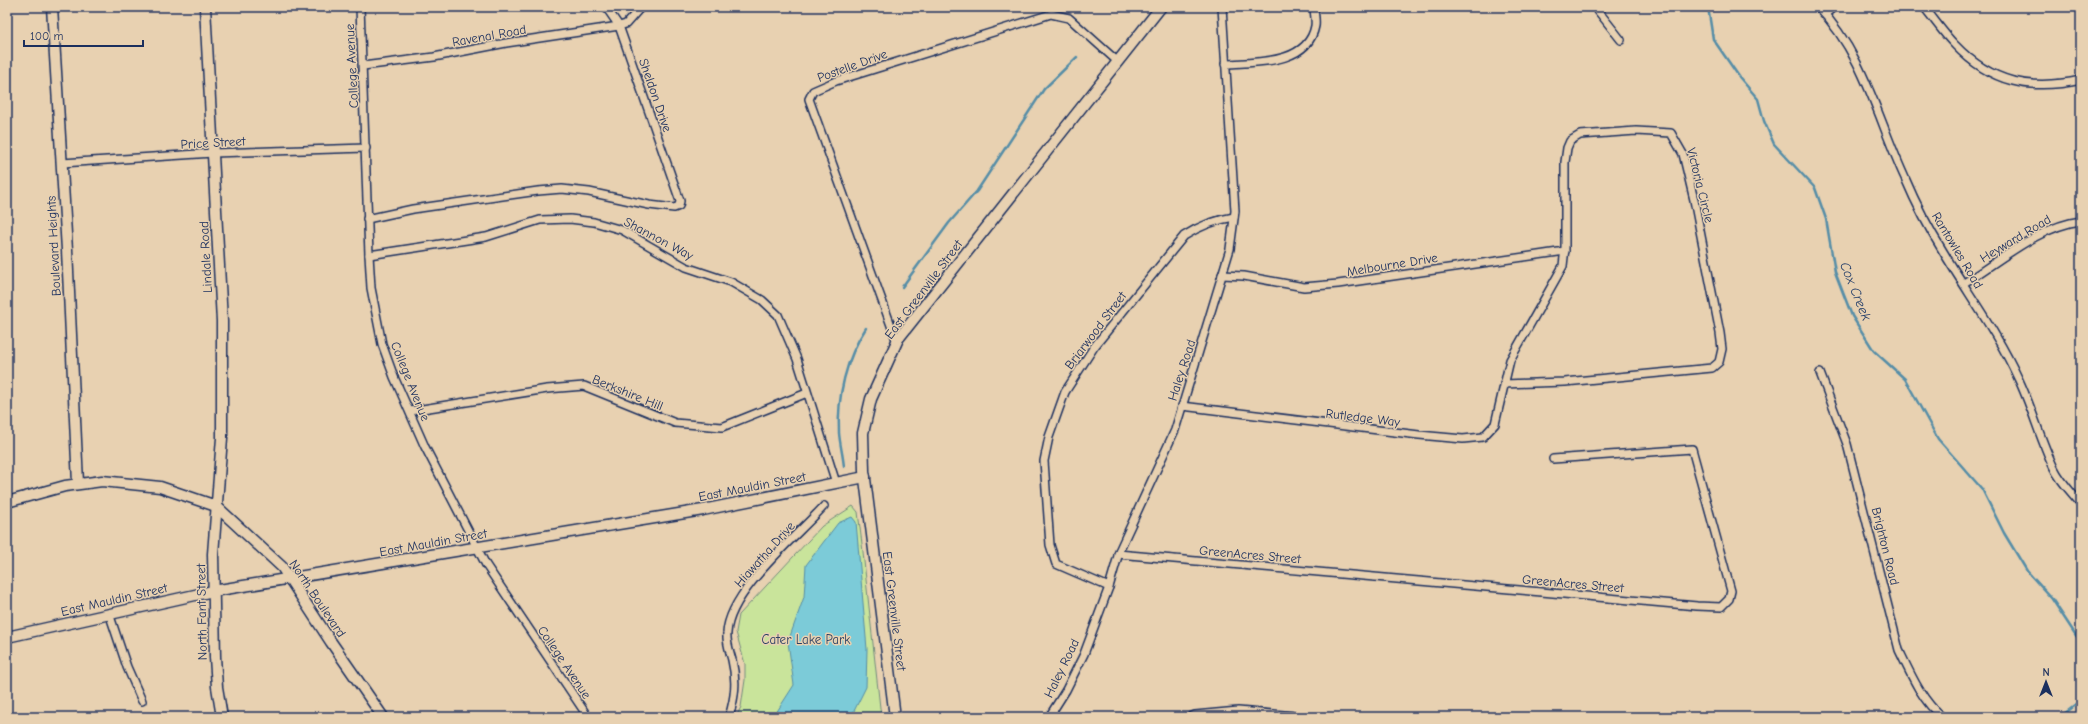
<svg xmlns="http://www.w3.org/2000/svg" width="2088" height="724" viewBox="0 0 2088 724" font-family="'Comic Neue',sans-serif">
<rect width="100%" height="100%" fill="#e8d1b1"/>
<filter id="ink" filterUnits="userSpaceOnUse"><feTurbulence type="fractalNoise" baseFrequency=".025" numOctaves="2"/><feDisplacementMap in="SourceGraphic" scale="8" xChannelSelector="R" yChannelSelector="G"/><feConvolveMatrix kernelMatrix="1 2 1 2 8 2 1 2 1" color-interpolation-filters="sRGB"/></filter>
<g filter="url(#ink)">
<!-- green -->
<polygon fill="#c9e49b" stroke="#728a7c" points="853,506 858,512 863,552 881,717 736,717 741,707 745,680 745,664 736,632 739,615 822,526"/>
<!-- water -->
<polygon fill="#7ccbd8" stroke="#558da7" points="852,517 856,522 867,649 866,687 851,717 777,717 776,713 794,685 788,642 804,597 806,565 838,523"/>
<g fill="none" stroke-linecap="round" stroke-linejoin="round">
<!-- stream -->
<g stroke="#558da7" stroke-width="2.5">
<polyline points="1708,7 1713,39 1740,78 1758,99 1764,121 1774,144 1815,188 1826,219 1835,272 1852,316 1874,351 1905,379 1938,439 1982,489 2004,533 2027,571 2052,599 2081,643"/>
<polyline points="1125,9 1128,7"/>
<polyline points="902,287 949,223 977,191 1044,89 1077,57"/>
<path d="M844,467C843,455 840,445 839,433C837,397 846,358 866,328"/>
<polyline points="2060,717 2081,701"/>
</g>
<defs>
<g id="street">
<polyline points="360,7 369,255 371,288 382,344 394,377 425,447 486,565 588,717"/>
<polyline points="1595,7 1621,40"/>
<path d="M1818,7C1864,54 1878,120 1905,178C1916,204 1929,229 1944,253C1969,295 1998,334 2018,378C2032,407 2040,439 2054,468C2060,481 2072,493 2081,504"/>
<path d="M1924,7C1934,19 1944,34 1955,45C1991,83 2030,91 2081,80"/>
<polyline points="1825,14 1834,7"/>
<path d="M1225,64C1255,62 1308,65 1315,26C1316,20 1314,13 1314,7"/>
<polyline points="363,66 434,57 506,43 619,26 626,24 641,7"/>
<polyline points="62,163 213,153 366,148"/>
<polyline points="367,219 413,209 538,191 562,189 589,192 649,205 674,208 679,206 680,201 625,43 619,26 606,7"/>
<polyline points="369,255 486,237 540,220 570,219 594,222 622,230 686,267 731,282 762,300 778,315 797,359 836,483"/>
<polyline points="1222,275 1244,276 1304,287 1338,284 1565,251"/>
<path d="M1964,283C2000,261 2039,226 2081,221"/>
<polyline points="897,342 809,99 813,91 836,81 1051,14 1069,18 1117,61"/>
<path d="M1820,373L1847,444L1899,650C1910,673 1922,701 1942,717"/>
<polyline points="1182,406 1419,435 1463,439 1483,437 1495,424 1510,360 1563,266 1565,248 1565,162 1567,148 1570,141 1580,135 1636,131 1671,133 1683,154 1694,200 1720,333 1722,349 1719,362 1712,368 1565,382 1504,384"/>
<polyline points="410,411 547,389 584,386 675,423 722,427 807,393"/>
<polyline points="1118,554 1697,606 1721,607 1729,599 1731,591 1692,449 1553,459"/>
<path d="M1109,587L1056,564L1050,545L1044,461L1049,437L1065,392L1094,347L1184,236C1201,225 1215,220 1234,217"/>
<polyline points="109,613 127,667 142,701"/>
<path d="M729,717C735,697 737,681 732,660C730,652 726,642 727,633C729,591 796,537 824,506"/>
<polyline points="1049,717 1066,690 1084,654 1109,587 1120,549 1175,430 1230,249 1235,211 1222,7"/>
<polyline points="1190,717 1195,715 1238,711 1307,717"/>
</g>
<g id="secondary">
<polyline points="52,7 67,250 78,483"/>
<polyline points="205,7 222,321 222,438 213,554 215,657 217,687 222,717"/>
<polyline points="7,502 65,486 102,481 160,487 216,506 282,567 331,642 383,717"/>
<polyline points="7,637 213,591 703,510 865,477"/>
<polyline points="895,717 864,471 863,433 871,399 898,339 1161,7"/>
</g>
</defs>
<!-- street casing -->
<use href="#street" stroke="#1b2f5e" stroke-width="10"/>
<!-- secondary casing -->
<use href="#secondary" stroke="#1b2f5e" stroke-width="13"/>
<!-- street -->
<use href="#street" stroke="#e8d1b1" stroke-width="7"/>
<!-- secondary -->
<use href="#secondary" stroke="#e8d1b1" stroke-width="10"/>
</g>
</g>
<g text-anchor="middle" stroke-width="3" stroke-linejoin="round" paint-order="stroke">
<!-- street labels -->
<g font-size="13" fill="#1b2f5e" stroke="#e8d1b1">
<text transform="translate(489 35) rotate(-10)" y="5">Ravenal Road</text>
<text transform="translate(852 65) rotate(-20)" y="5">Postelle Drive</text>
<text transform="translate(351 66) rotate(-93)" y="5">College Avenue</text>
<text transform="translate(656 95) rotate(71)" y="5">Sheldon Drive</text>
<text transform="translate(213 142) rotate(-3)" y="5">Price Street</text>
<text transform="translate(1701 185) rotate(76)" y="5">Victoria Circle</text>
<text transform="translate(659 238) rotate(28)" y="5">Shannon Way</text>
<text transform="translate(2015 238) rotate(-31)" y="5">Heyward Road</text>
<text transform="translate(53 246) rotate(-93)" y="5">Boulevard Heights</text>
<text transform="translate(1958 250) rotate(59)" y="5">Rantowles Road</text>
<text transform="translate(205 257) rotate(-93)" y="5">Lindale Road</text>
<text transform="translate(1392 264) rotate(-9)" y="5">Melbourne Drive</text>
<text transform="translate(923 289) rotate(-53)" y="5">East Greenville Street</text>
<text transform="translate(1095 330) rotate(-53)" y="5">Briarwood Street</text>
<text transform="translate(1181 370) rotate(-72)" y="5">Haley Road</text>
<text transform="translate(411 381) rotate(68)" y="5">College Avenue</text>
<text transform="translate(628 392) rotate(22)" y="5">Berkshire Hill</text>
<text transform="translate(1363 417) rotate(7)" y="5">Rutledge Way</text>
<text transform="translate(752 486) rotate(-11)" y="5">East Mauldin Street</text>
<text transform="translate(433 542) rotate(-10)" y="5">East Mauldin Street</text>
<text transform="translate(1886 546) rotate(76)" y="5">Brighton Road</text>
<text transform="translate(764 554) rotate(-48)" y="5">Hiawatha Drive</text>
<text transform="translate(1250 554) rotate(5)" y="5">GreenAcres Street</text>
<text transform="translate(1573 583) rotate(5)" y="5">GreenAcres Street</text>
<text transform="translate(318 598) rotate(56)" y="5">North Boulevard</text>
<text transform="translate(114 599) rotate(-13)" y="5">East Mauldin Street</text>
<text transform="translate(895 611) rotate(83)" y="5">East Greenville Street</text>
<text transform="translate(201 612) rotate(-91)" y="5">North Fant Street</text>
<text transform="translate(565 662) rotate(56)" y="5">College Avenue</text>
<text transform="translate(1061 668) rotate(-64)" y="5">Haley Road</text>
</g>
<!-- park labels -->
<g font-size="13" fill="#2c4164" stroke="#e8d1b1">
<text x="806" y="644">Cater Lake Park</text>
</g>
<!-- water labels -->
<g font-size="14" font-style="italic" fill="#253f6a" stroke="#e8d1b1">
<text transform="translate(1856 291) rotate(68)" y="5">Cox Creek</text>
</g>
</g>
<!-- margin -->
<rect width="2088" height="724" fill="none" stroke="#e8d1b1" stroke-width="24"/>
<rect x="12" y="12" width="2064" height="700" fill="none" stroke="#1b2f5e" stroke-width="1.5" filter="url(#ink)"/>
<!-- north arrow -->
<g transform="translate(2046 682)" stroke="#e8d1b1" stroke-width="3" paint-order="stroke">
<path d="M0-3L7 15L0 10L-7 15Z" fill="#1b2f5e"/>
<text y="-6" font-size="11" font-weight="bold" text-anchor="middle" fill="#1b2f5e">N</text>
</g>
<!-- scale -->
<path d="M24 40v6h119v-6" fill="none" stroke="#1b2f5e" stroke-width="2"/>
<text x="30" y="40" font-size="12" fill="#1b2f5e" stroke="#e8d1b1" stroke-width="3" paint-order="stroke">100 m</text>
</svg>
